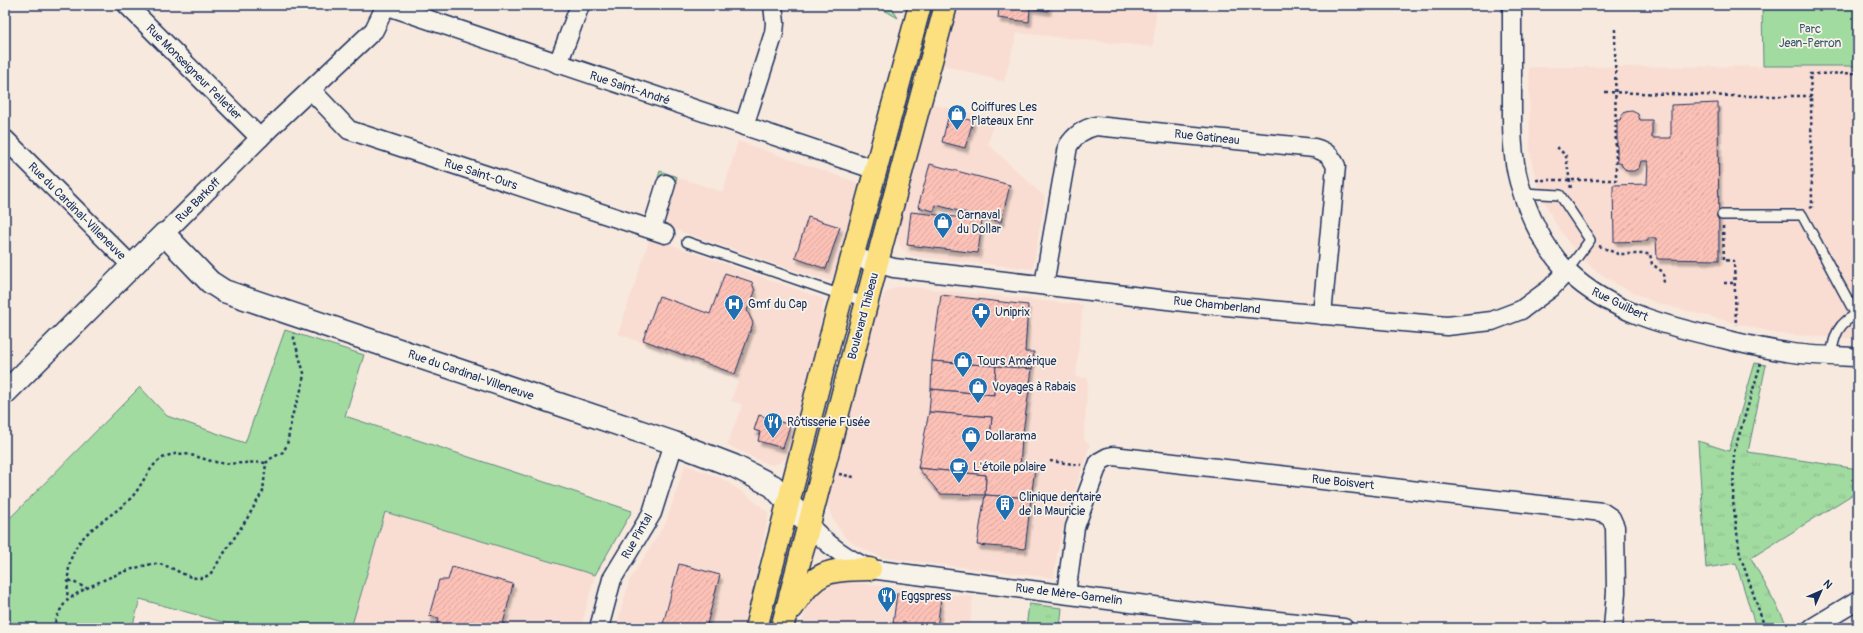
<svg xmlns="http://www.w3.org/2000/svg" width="1863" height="633" viewBox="0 0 1863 633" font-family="Pangolin,sans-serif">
<defs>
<pattern id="grass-tufts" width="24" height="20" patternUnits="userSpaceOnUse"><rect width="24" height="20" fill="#a2dba0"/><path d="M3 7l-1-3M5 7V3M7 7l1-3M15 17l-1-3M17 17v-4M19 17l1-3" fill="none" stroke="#8bbc8c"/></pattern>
<pattern id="building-hatch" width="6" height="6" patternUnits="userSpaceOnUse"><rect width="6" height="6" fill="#fcc1b7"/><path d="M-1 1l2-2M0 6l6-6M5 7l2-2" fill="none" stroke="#d7a6a0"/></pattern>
<filter id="shadow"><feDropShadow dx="2.5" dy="4.5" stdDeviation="1" flood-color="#0004"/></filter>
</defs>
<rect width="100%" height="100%" fill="#f8e9de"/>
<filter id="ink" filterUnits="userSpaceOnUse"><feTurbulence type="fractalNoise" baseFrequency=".025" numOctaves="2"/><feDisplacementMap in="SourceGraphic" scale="8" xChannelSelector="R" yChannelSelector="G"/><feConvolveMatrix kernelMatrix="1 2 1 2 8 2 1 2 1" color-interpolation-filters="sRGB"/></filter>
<g filter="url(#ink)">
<!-- built -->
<g fill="#f9ddd2">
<polygon points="959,5 1157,5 1153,47 1017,33 1004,82 943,65"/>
<polygon points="1858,66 1858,339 1778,334 1656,303 1618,285 1592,268 1570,245 1554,221 1542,197 1533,169 1530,151 1529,67"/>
<polygon points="933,104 995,119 988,144 1045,197 1033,269 913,256 907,253 900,246 897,239 898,229"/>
<polygon points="738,141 856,182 858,187 837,268 831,281 787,268 662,225 677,177 723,192"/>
<polygon points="650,237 824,299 819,335 790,452 787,457 779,463 773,465 765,463 727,445 742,405 731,401 739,378 618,334"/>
<polygon points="903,286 1083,305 1076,377 1088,378 1084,439 1090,445 1063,527 1057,554 1054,578 883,558 857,546 844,536 832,518 827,504 828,495 877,308 886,292 896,287"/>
<polygon points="685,465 721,478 743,492 769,513 744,628 616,628 629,581 666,522"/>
<polygon points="385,512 595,575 581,628 351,628"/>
<polygon points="841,581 973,597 970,628 801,628 808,601 824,584"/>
</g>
<!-- grass -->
<g fill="url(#grass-tufts)" stroke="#5e857f">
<polygon points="875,5 890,5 898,18"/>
<polygon points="660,171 677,177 675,184 658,178"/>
<polygon points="1755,363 1766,365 1748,452 1858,469 1858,491 1751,558 1786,623 1777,628 1756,628 1736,563 1706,568 1698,441 1729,451"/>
<polygon points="1029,604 1062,608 1060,628 1026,628"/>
</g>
<!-- green -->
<g fill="#a2dba0" stroke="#5e857f">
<polygon points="1762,5 1858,5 1858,66 1763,66"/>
<polygon points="285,330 364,355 345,416 632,511 595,575 385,512 351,628 244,628 140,599 132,628 5,628 5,523 140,387 167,416 245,443"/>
</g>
<!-- building -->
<g fill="url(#building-hatch)" stroke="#1b2f5e" filter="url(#shadow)">
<polygon points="999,5 1049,5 1048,11 1030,8 1029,22 998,18"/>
<polygon points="1718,103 1719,260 1657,259 1656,238 1648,238 1648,241 1614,242 1613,185 1647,184 1648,161 1641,161 1639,168 1634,171 1627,171 1622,166 1621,163 1617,163 1617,120 1620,120 1621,117 1625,112 1632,111 1638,114 1640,120 1652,120 1652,138 1671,138 1671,105"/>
<polygon points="949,114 973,121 965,148 942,142"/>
<polygon points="930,164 1010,185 1001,222 936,205 934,211 918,207"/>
<polygon points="911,212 982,220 978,253 907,245"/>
<polygon points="808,217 840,227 826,269 795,258"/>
<polygon points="725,273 752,282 755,292 747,310 753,323 735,374 643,340 659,296 710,314"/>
<polygon points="941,295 1028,305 1025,352 1034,352 1032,369 932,361"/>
<polygon points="932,361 996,366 994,395 931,389"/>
<polygon points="996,366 1032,369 1022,439 990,437 992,417 929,412 931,389 994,395"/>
<polygon points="929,412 992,417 990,437 1022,439 1020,466 1035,468 1031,498 985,495 986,475 918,468"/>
<polygon points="759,415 790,425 783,448 758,441 760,432 754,430"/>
<polygon points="918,468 986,475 985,495 940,494"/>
<polygon points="985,495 1031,498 1025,549 977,545"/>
<polygon points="679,564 720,575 706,628 662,628"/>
<polygon points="452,567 513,584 502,628 436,628 439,618 429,616 439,580 448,580"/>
<polygon points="897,593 941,598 937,628 893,624"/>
<polygon points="893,624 923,628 893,628"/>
</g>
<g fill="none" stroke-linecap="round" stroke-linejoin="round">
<defs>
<g id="service">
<polyline points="1523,193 1560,195 1590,240 1567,271"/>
<polyline points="1722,215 1802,215 1856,315"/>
<polyline points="687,242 830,291 866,302"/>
<path d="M1831,356C1834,336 1838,322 1858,314"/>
</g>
<g id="minor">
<polyline points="127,5 260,138"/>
<polyline points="385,5 876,170"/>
<path d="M1512,5C1512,34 1512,63 1512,93C1512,123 1511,153 1519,182C1528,214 1544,248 1568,272C1609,312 1670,327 1724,339C1744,344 1765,349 1786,352C1810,356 1834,356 1858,357"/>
<polyline points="558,64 580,5"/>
<polyline points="311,90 349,130 665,234"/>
<polyline points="744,126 774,33 775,23 773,5"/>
<polyline points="5,139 132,266"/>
<polyline points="652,229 666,184"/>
<polyline points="164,234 271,127 374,30 386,5"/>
<polyline points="853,257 894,268 1193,303 1447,326 1492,321 1521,310 1551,288 1567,271"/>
<path d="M1044,285L1068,146C1075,135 1083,129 1096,126L1314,148C1325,151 1331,155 1336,166L1322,315"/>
<path d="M809,525C827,545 845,558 870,569L1223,615L1344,628"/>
<polyline points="1066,594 1075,527 1099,462 1108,457 1113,456 1602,512 1611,518 1615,527 1616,592 1613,628"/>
<polyline points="599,628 612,579 652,513 674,443"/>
<polyline points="1812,628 1858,600"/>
</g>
<polyline id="tertiary" points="5,393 164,234 210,282 224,291 674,443 734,466 773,486 809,525"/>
<g id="primary">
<path d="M792,608C817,570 825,570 870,569"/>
<polyline points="756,628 836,317 920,5"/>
<polyline points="782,628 881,247 946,5"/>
</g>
</defs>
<!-- service casing -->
<use href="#service" stroke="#1b2f5e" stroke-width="12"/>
<!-- minor casing -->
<use href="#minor" stroke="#1b2f5e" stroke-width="21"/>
<!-- tertiary casing -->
<use href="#tertiary" stroke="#1b2f5e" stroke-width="25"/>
<!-- primary casing -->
<use href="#primary" stroke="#1b2f5e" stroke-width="25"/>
<!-- path -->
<g stroke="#1b2f5e" stroke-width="2.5" stroke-dasharray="3 3" stroke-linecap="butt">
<polyline points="1605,92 1734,96 1811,96 1810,74 1858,73"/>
<polyline points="1557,147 1566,156 1571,189 1570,189"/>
<polyline points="1536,180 1616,180 1615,28"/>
<polyline points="1810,208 1812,207 1811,96"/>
<polyline points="1723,226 1724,260 1734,261 1736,325"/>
<polyline points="1599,246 1618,254 1650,254 1652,264 1663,272 1664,284"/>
<polyline points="1724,283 1735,283"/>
<polyline points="1761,363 1734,452 1733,501 1740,555 1765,628"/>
<polyline points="1050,461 1081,465"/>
<polyline points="839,474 854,477"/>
<polyline points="69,580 86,588"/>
<path d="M67,601C68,588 67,568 72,556C83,526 118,516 136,492C146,478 152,460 170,455C188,450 204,461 221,463C236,465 251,461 266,463"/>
<path d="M53,628C56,619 60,608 67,601C80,588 139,563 157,564C175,565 195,588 211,573L248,517L263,491L266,463L270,459L283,452L287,445L292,416L302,387L304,373L294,339V333"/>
</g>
<!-- service -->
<use href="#service" stroke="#f7f3e8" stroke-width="9"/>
<!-- minor -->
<use href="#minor" stroke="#f7f3e8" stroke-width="18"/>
<!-- tertiary -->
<use href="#tertiary" stroke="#f7f3e8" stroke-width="22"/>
<!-- primary -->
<use href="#primary" stroke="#fce080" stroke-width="22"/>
</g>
</g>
<!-- icons -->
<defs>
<symbol id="shop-pin" viewBox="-11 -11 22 30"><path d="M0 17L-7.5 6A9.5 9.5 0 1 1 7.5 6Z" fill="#1f6fb2" stroke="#f7f3e8"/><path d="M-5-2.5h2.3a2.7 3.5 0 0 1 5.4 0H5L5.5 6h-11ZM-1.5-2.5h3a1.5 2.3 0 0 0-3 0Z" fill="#fff"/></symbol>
<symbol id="hospital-pin" viewBox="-11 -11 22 30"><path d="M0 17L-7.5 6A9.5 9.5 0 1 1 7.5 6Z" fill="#1f6fb2" stroke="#f7f3e8"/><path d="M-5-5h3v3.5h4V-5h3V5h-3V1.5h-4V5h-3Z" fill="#fff"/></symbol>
<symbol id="pharmacy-pin" viewBox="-11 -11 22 30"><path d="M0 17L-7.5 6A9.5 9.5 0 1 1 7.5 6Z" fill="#1f6fb2" stroke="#f7f3e8"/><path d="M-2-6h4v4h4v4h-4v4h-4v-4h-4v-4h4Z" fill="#fff"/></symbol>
<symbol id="restaurant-pin" viewBox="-11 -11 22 30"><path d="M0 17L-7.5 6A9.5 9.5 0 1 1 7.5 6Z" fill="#1f6fb2" stroke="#f7f3e8"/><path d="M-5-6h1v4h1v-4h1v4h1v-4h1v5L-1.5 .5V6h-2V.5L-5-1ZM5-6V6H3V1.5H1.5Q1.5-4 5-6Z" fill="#fff"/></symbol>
<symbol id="cafe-pin" viewBox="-11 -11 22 30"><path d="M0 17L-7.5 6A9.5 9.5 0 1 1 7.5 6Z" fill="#1f6fb2" stroke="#f7f3e8"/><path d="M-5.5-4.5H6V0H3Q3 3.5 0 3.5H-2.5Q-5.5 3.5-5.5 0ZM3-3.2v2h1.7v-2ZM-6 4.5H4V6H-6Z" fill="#fff"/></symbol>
<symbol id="building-pin" viewBox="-11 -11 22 30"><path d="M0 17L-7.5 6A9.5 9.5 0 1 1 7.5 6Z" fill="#1f6fb2" stroke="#f7f3e8"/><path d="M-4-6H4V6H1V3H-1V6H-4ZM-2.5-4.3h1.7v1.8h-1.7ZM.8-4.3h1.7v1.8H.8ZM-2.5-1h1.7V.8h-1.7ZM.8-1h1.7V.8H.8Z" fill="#fff"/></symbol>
</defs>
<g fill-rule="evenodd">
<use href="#shop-pin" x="946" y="103" width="22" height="30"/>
<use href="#shop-pin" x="932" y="211" width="22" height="30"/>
<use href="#hospital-pin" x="723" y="293" width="22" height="30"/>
<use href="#pharmacy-pin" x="970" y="301" width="22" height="30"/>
<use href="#shop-pin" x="952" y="350" width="22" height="30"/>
<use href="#shop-pin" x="967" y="376" width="22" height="30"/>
<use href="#restaurant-pin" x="762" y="411" width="22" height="30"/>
<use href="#shop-pin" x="960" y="425" width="22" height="30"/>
<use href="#cafe-pin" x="948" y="456" width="22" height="30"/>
<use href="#building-pin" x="994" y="493" width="22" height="30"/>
<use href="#restaurant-pin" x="876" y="585" width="22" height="30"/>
</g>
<g text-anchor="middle" stroke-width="3.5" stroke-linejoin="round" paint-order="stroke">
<!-- park labels -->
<g font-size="12" fill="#3d5a6e" stroke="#f7f3e8">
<text x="1810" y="33">Parc<tspan x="1810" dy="14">Jean-Perron</tspan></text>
</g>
<!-- street labels -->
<g font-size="12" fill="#1b2f5e" stroke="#f7f3e8">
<text transform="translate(194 72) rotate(45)" y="4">Rue Monseigneur Pelletier</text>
<text transform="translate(630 88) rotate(18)" y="4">Rue Saint-André</text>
<text transform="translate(1207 137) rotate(6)" y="4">Rue Gatineau</text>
<text transform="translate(481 174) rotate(18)" y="4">Rue Saint-Ours</text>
<text transform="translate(198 200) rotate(-45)" y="4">Rue Barkoff</text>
<text transform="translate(77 211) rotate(45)" y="4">Rue du Cardinal-Villeneuve</text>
<text transform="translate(1620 304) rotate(26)" y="4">Rue Guilbert</text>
<text transform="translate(1217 305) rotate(6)" y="4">Rue Chamberland</text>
<text transform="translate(863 316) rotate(-75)" y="4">Boulevard Thibeau</text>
<text transform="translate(471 375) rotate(19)" y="4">Rue du Cardinal-Villeneuve</text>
<text transform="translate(1343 482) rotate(6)" y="4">Rue Boisvert</text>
<text transform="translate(637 536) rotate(-60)" y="4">Rue Pintal</text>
<text transform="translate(1069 594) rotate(7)" y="4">Rue de Mère-Gamelin</text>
</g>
<!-- poi labels -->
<g font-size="12" fill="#1b2f5e" stroke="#f7f3e8" text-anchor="start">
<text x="971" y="111">Coiffures Les<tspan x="971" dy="14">Plateaux Enr</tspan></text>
<text x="957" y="219">Carnaval<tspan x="957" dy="14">du Dollar</tspan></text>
<text x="748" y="308">Gmf du Cap</text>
<text x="995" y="316">Uniprix</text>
<text x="977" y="365">Tours Amérique</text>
<text x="992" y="391">Voyages à Rabais</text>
<text x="787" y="426">Rôtisserie Fusée</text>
<text x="985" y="440">Dollarama</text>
<text x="973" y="471">L'étoile polaire</text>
<text x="1019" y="501">Clinique dentaire<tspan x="1019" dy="14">de la Mauricie</tspan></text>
<text x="901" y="600">Eggspress</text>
</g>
</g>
<!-- margin -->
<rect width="1863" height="633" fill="none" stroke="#f7f3e8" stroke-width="20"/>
<rect x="10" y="10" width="1843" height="613" fill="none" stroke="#1b2f5e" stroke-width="1.5" filter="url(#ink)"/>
<!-- north arrow -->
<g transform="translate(1821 591) rotate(45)" stroke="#f7f3e8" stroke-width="3" paint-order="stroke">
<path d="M0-3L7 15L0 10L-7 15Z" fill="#1b2f5e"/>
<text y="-6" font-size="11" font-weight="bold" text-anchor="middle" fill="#1b2f5e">N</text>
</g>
</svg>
